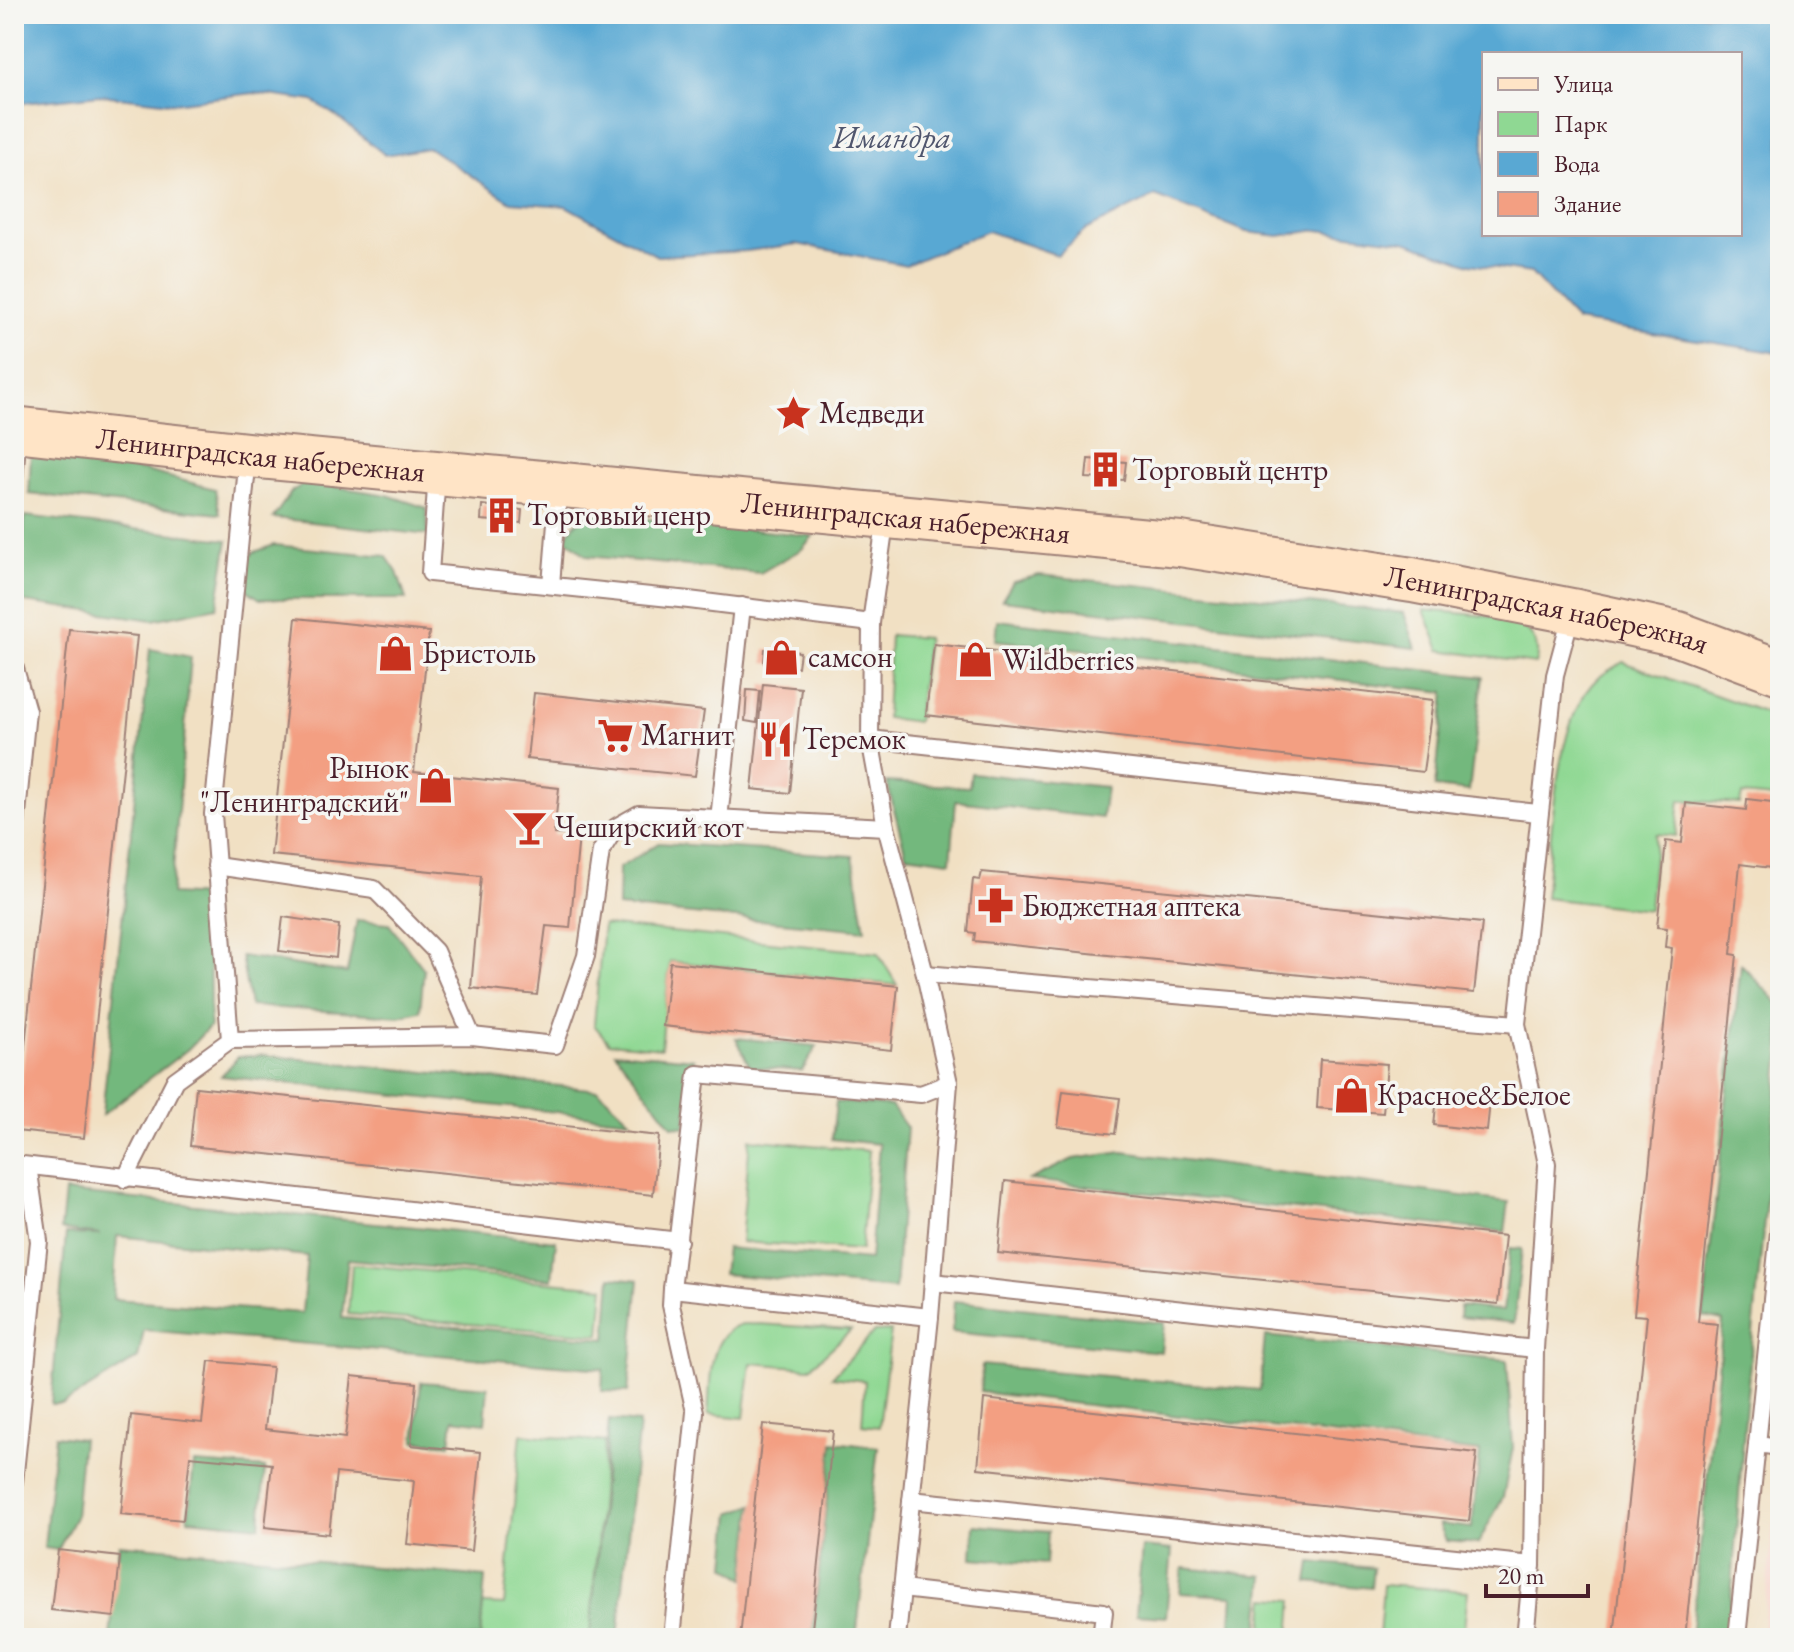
<svg xmlns="http://www.w3.org/2000/svg" width="1794" height="1652" viewBox="0 0 1794 1652" font-family="'EB Garamond',serif">
<rect width="100%" height="100%" fill="#f6f6f2"/>
<filter id="ink" filterUnits="userSpaceOnUse"><feTurbulence type="fractalNoise" baseFrequency=".0125" numOctaves="2"/><feDisplacementMap in="SourceGraphic" scale="16" xChannelSelector="R" yChannelSelector="G"/><feConvolveMatrix kernelMatrix="1 2 1 2 8 2 1 2 1" color-interpolation-filters="sRGB"/></filter>
<filter id="wash" filterUnits="userSpaceOnUse"><feTurbulence type="fractalNoise" baseFrequency=".006" numOctaves="4" result="noise"/><feDisplacementMap in="SourceGraphic" scale="32" xChannelSelector="R" yChannelSelector="G"/><feGaussianBlur stdDeviation="1.8" result="paint"/><feColorMatrix in="noise" values="0 0 0 0 0 0 0 0 0 0 0 0 0 0 0 0 0 1.4 0 .05"/><feComposite in="paint" operator="in"/></filter>
<g filter="url(#wash)">
<rect width="100%" height="100%" fill="#f1e0c3"/>
<!-- built -->
<polygon fill="#f7d1c7" points="1773,1523 1780,1524 1780,1638 1762,1638"/>
<!-- green -->
<g fill="#8fd893" stroke="#6c7c5f" stroke-width="2">
<path d="M1424,610C1447,613 1491,614 1511,621C1531,628 1542,645 1535,664L1440,650Z"/>
<polygon points="890,635 927,638 917,722 886,718"/>
<path d="M1623,662L1780,718V742L1773,798L1742,795L1740,804L1680,800L1676,836L1656,834L1649,910L1545,898C1552,839 1553,720 1597,679C1605,672 1615,667 1623,662Z"/>
<polygon points="603,925 878,953 897,985 670,961 661,1048 609,1043 594,1025"/>
<polygon points="750,1139 869,1151 861,1250 741,1242"/>
<polygon points="352,1264 604,1287 600,1335 348,1314"/>
<path d="M759,1324L851,1330L810,1368L751,1363L744,1418L708,1414C711,1386 706,1337 739,1325C744,1323 754,1325 759,1324Z"/>
<polygon points="891,1331 879,1427 862,1425 865,1381 832,1377 874,1332"/>
<polygon points="521,1434 605,1442 590,1638 480,1638 483,1604 504,1605"/>
<polygon points="1383,1585 1468,1591 1463,1638 1379,1638"/>
<polygon points="1266,1598 1293,1600 1290,1638 1262,1638"/>
</g>
<!-- forest -->
<g fill="#73b87d" stroke="#5e6c54" stroke-width="2" fill-rule="evenodd">
<polygon points="31,452 142,470 215,489 220,514 29,494"/>
<polygon points="307,482 387,495 427,508 428,535 273,518 292,491"/>
<polygon points="591,513 813,536 802,549 760,573 587,556 565,538 575,524"/>
<polygon points="25,516 228,540 217,607 153,620 17,601"/>
<polygon points="274,545 386,556 397,572 406,599 260,599 244,588 246,555"/>
<polygon points="1039,575 1404,613 1416,648 1002,600 1013,582"/>
<polygon points="997,620 1483,677 1469,791 1435,787 1445,692 995,640"/>
<polygon points="150,649 191,657 171,894 209,896 210,1026 188,1049 102,1115"/>
<polygon points="971,773 1106,787 1102,818 956,801 951,861 906,855 887,782 969,787"/>
<polygon points="659,843 853,856 865,930 618,907 619,868"/>
<polygon points="357,920 388,923 424,969 420,1011 399,1016 250,1006 241,956 347,973"/>
<polygon points="1741,964 1780,1005 1780,1059 1746,1404 1728,1638 1691,1638 1723,1321 1703,1317"/>
<polygon points="736,1038 817,1046 802,1071 750,1067"/>
<polygon points="615,1052 694,1059 685,1127 672,1126"/>
<polygon points="262,1055 598,1090 630,1120 221,1076 238,1057"/>
<polygon points="836,1102 891,1106 907,1128 895,1289 723,1274 726,1248 870,1260 879,1144 832,1139"/>
<polygon points="1123,1152 1509,1202 1505,1232 1029,1180 1073,1159"/>
<path d="M65,1192L556,1241L552,1279L348,1259L342,1318L606,1339L611,1277L639,1280L628,1392L602,1391L603,1369L144,1330L138,1358L63,1404H51L66,1234L100,1235L61,1230ZM117,1236L307,1256L302,1313L113,1299Z"/>
<polygon points="1510,1248 1522,1249 1514,1323 1459,1317 1460,1306 1503,1311"/>
<polygon points="954,1301 1164,1323 1161,1352 952,1332"/>
<polygon points="1780,1313 1780,1432 1769,1431"/>
<polygon points="1265,1336 1507,1360 1513,1448 1503,1497 1478,1544 1446,1541 1439,1524 1472,1528 1480,1452 980,1392 982,1365 1260,1390"/>
<polygon points="421,1382 488,1387 485,1423 453,1419 450,1444 415,1441"/>
<polygon points="609,1420 639,1423 618,1638 590,1638"/>
<polygon points="55,1436 82,1439 75,1517 58,1550 44,1548"/>
<polygon points="833,1442 878,1447 856,1638 812,1638"/>
<polygon points="194,1463 265,1468 260,1526 188,1519"/>
<polygon points="753,1505 745,1579 726,1566 731,1513"/>
<polygon points="974,1525 1048,1532 1046,1564 972,1558"/>
<polygon points="119,1544 485,1577 480,1638 110,1638"/>
<polygon points="1142,1547 1172,1550 1166,1617 1136,1615"/>
<polygon points="1311,1562 1373,1568 1371,1588 1308,1582"/>
<polygon points="1183,1568 1264,1576 1258,1638 1230,1636 1233,1596 1180,1593"/>
</g>
<!-- water -->
<path fill="#59a8d3" stroke="#52647f" stroke-width="2" fill-rule="evenodd" d="M14,14H1780V353L1576,321L1531,273L1470,264L1405,241L1318,230L1279,236L1246,232L1155,196L1087,229L1057,255L987,231L906,265L797,244L747,251L657,256L566,206L511,202L429,148L385,155L339,118L313,101L254,93L172,103L100,95L14,104ZM1484,54H1740V234H1484Z"/>
<g id="blocks">
<!-- building -->
<g fill="#f39f82">
<polygon points="1088,459 1126,462 1124,480 1086,478"/>
<polygon points="482,505 522,510 521,523 481,520"/>
<polygon points="296,618 429,632 414,772 559,788 554,834 579,836 570,928 546,926 537,995 471,988 481,876 271,855"/>
<polygon points="69,629 137,636 84,1138 16,1131"/>
<polygon points="934,644 1433,700 1423,772 926,715"/>
<polygon points="765,649 800,652 798,667 764,663"/>
<polygon points="763,684 801,688 790,793 752,789"/>
<polygon points="747,690 760,691 757,723 745,721"/>
<polygon points="534,693 704,711 695,776 527,759"/>
<polygon points="1747,799 1780,803 1780,869 1740,864 1731,954 1737,955 1698,1322 1718,1324 1685,1638 1614,1638 1647,1316 1634,1315 1672,948 1665,947 1667,928 1657,927 1666,841 1682,843 1686,803 1746,810"/>
<polygon points="982,872 1482,923 1474,993 974,941 975,933 968,932 973,879 980,880"/>
<polygon points="283,917 339,925 336,958 279,951"/>
<polygon points="670,962 898,986 891,1050 663,1026"/>
<polygon points="1320,1059 1387,1064 1383,1113 1317,1108"/>
<polygon points="196,1087 659,1136 653,1195 190,1146"/>
<polygon points="1063,1091 1120,1098 1115,1134 1058,1127"/>
<polygon points="1437,1096 1490,1101 1487,1131 1434,1125"/>
<polygon points="1005,1181 1505,1236 1498,1304 998,1253"/>
<polygon points="209,1361 272,1367 265,1429 345,1438 352,1376 417,1383 411,1445 481,1452 471,1551 407,1544 414,1481 336,1473 329,1534 265,1527 272,1464 190,1456 183,1520 121,1514 131,1415 202,1423"/>
<polygon points="984,1399 1477,1453 1469,1521 978,1468"/>
<polygon points="763,1424 833,1431 811,1638 740,1638"/>
<polygon points="58,1550 120,1557 114,1617 51,1610"/>
</g>
</g>
</g>
<g filter="url(#ink)">
<use href="#blocks" fill-opacity="0" stroke="#9e8077" stroke-width="2"/>
<g fill="none" stroke-linecap="round" stroke-linejoin="round">
<defs>
<g id="service">
<polyline points="437,474 430,573 689,600 871,623"/>
<polyline points="14,479 18,433"/>
<polyline points="886,516 871,623 870,739 886,827 925,974 949,1083 930,1317 897,1638"/>
<polyline points="551,585 559,485"/>
<polyline points="14,665 27,711 14,845"/>
<polyline points="870,739 1538,813"/>
<polyline points="719,819 742,606"/>
<polyline points="216,866 374,889 435,951 472,1036"/>
<polyline points="925,974 1517,1024"/>
<polyline points="230,1040 472,1036 555,1045 586,956 601,851 616,827 639,814 886,827"/>
<polyline points="14,1164 679,1241"/>
<polyline points="125,1179 175,1080 230,1040 213,814 248,457"/>
<polyline points="933,1282 1535,1349"/>
<polyline points="672,1289 697,1074 921,1094 949,1083"/>
<polyline points="1757,1444 1780,1447"/>
<polyline points="14,1482 39,1241 28,1166"/>
<polyline points="911,1500 1532,1565"/>
<polyline points="902,1589 1104,1612 1101,1638"/>
<polyline points="672,1638 695,1412 671,1305 672,1289 930,1317"/>
<polyline points="1525,1638 1532,1565 1535,1349 1547,1164 1517,1024 1555,675 1572,612"/>
<polyline points="1737,1638 1780,1222"/>
</g>
<g id="secondary">
<path id="s1" d="M14,429L248,455L1180,544L1412,580L1572,611L1678,634L1780,672"/>
</g>
</defs>
<!-- service casing -->
<use href="#service" stroke="#9e8077" stroke-width="20"/>
<!-- secondary casing -->
<use href="#secondary" stroke="#9e8077" stroke-width="48"/>
<!-- service -->
<use href="#service" stroke="#fff" stroke-width="16"/>
<!-- secondary -->
<use href="#secondary" stroke="#ffe4c6" stroke-width="44"/>
</g>
</g>
<!-- icons -->
<defs>
<symbol id="sight-bare" viewBox="-9 -9 18 18"><path d="M0-6L1.8-2.2L6-1.7L2.9 1.2L3.7 5.4L0 3.3L-3.7 5.4L-2.9 1.2L-6-1.7L-1.8-2.2Z" fill="#c8321e" stroke="#f6f6f2" stroke-width="2.5" paint-order="stroke"/></symbol>
<symbol id="building-bare" viewBox="-9 -9 18 18"><path d="M-4-6H4V6H1V3H-1V6H-4ZM-2.5-4.3h1.7v1.8h-1.7ZM.8-4.3h1.7v1.8H.8ZM-2.5-1h1.7V.8h-1.7ZM.8-1h1.7V.8H.8Z" fill="#c8321e" stroke="#f6f6f2" stroke-width="2.5" paint-order="stroke"/></symbol>
<symbol id="shop-bare" viewBox="-9 -9 18 18"><path d="M-5-2.5h2.3a2.7 3.5 0 0 1 5.4 0H5L5.5 6h-11ZM-1.5-2.5h3a1.5 2.3 0 0 0-3 0Z" fill="#c8321e" stroke="#f6f6f2" stroke-width="2.5" paint-order="stroke"/></symbol>
<symbol id="supermarket-bare" viewBox="-9 -9 18 18"><path d="M-6-5.5h2.5l.6 2H6L4.5 2H-2.5L-4.4-4H-6ZM-1.5 3.2a1.3 1.3 0 1 0 .1 0ZM3 3.2a1.3 1.3 0 1 0 .1 0Z" fill="#c8321e" stroke="#f6f6f2" stroke-width="2.5" paint-order="stroke"/></symbol>
<symbol id="restaurant-bare" viewBox="-9 -9 18 18"><path d="M-5-6h1v4h1v-4h1v4h1v-4h1v5L-1.5 .5V6h-2V.5L-5-1ZM5-6V6H3V1.5H1.5Q1.5-4 5-6Z" fill="#c8321e" stroke="#f6f6f2" stroke-width="2.5" paint-order="stroke"/></symbol>
<symbol id="bar-bare" viewBox="-9 -9 18 18"><path d="M-6-5H6L.8 .8V4.5H3.5V6h-7V4.5H-.8V.8Z" fill="#c8321e" stroke="#f6f6f2" stroke-width="2.5" paint-order="stroke"/></symbol>
<symbol id="pharmacy-bare" viewBox="-9 -9 18 18"><path d="M-2-6h4v4h4v4h-4v4h-4v-4h-4v-4h4Z" fill="#c8321e" stroke="#f6f6f2" stroke-width="2.5" paint-order="stroke"/></symbol>
</defs>
<g fill-rule="evenodd">
<use href="#sight-bare" x="768" y="388" width="51" height="51"/>
<use href="#building-bare" x="1080" y="444" width="51" height="51"/>
<use href="#building-bare" x="476" y="490" width="51" height="51"/>
<use href="#shop-bare" x="370" y="628" width="51" height="51"/>
<use href="#shop-bare" x="756" y="632" width="51" height="51"/>
<use href="#shop-bare" x="950" y="634" width="51" height="51"/>
<use href="#supermarket-bare" x="590" y="710" width="51" height="51"/>
<use href="#restaurant-bare" x="750" y="714" width="51" height="51"/>
<use href="#shop-bare" x="410" y="760" width="51" height="51"/>
<use href="#bar-bare" x="504" y="802" width="51" height="51"/>
<use href="#pharmacy-bare" x="970" y="880" width="51" height="51"/>
<use href="#shop-bare" x="1326" y="1070" width="51" height="51"/>
</g>
<g text-anchor="middle" stroke-width="7" stroke-linejoin="round" paint-order="stroke">
<!-- poi labels -->
<g font-size="30" fill="#4a1f2b" stroke="#f6f6f2" text-anchor="start">
<text x="819" y="423">Медведи</text>
<text x="1132" y="480">Торговый центр</text>
<text x="527" y="525">Торговый ценр</text>
<text x="422" y="663">Бристоль</text>
<text x="808" y="667">самсон</text>
<text x="1002" y="670">Wildberries</text>
<text x="641" y="745">Магнит</text>
<text x="802" y="749">Теремок</text>
<text x="409" y="778" text-anchor="end">Рынок<tspan x="409" dy="34">"Ленинградский"</tspan></text>
<text x="555" y="837">Чеширский кот</text>
<text x="1022" y="916">Бюджетная аптека</text>
<text x="1377" y="1105">Красное&amp;Белое</text>
</g>
<!-- street labels -->
<g font-size="30" fill="#4a1f2b" stroke="#f6f6f2">
<text dy="10" stroke="none"><textPath href="#s1" startOffset="248">Ленинградская набережная</textPath></text>
<text dy="10" stroke="none"><textPath href="#s1" startOffset="896">Ленинградская набережная</textPath></text>
<text dy="10" stroke="none"><textPath href="#s1" startOffset="1544">Ленинградская набережная</textPath></text>
</g>
<!-- water labels -->
<g font-size="32" font-style="italic" fill="#50566e" stroke="#f6f6f2">
<text x="892" y="148">Имандра</text>
</g>
</g>
<!-- margin -->
<rect width="1794" height="1652" fill="none" stroke="#f6f6f2" stroke-width="48"/>
<!-- legend -->
<rect x="1482" y="52" width="260" height="184" fill="#f6f6f2" stroke="#b1a0a2" stroke-width="2"/>
<rect x="1498" y="78" width="40" height="12" fill="#ffe4c6" stroke="#b1a0a2" stroke-width="2"/>
<text x="1554" y="92" font-size="24" fill="#4a1f2b">Улица</text>
<rect x="1498" y="112" width="40" height="24" fill="#8fd893" stroke="#b1a0a2" stroke-width="2"/>
<text x="1554" y="132" font-size="24" fill="#4a1f2b">Парк</text>
<rect x="1498" y="152" width="40" height="24" fill="#59a8d3" stroke="#b1a0a2" stroke-width="2"/>
<text x="1554" y="172" font-size="24" fill="#4a1f2b">Вода</text>
<rect x="1498" y="192" width="40" height="24" fill="#f39f82" stroke="#b1a0a2" stroke-width="2"/>
<text x="1554" y="212" font-size="24" fill="#4a1f2b">Здание</text>
<!-- scale -->
<path d="M1486 1584v12h102v-12" fill="none" stroke="#4a1f2b" stroke-width="4"/>
<text x="1498" y="1584" font-size="24" fill="#4a1f2b" stroke="#f6f6f2" stroke-width="6" paint-order="stroke">20 m</text>
</svg>
